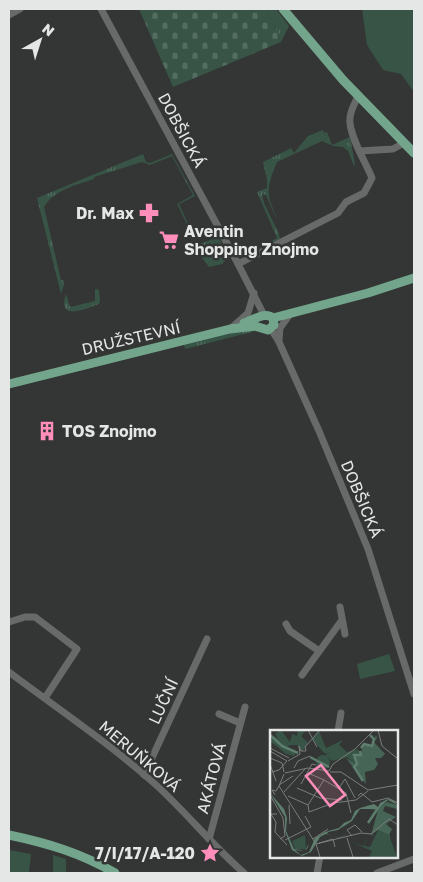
<svg xmlns="http://www.w3.org/2000/svg" width="423" height="882" viewBox="0 0 423 882" font-family="'Golos Text',sans-serif">
<defs>
<pattern id="grass-tufts" width="24" height="20" patternUnits="userSpaceOnUse" patternTransform="scale(1.25)"><rect width="24" height="20" fill="#375446"/><path d="M3 7l-1-3M5 7V3M7 7l1-3M15 17l-1-3M17 17v-4M19 17l1-3" fill="none" stroke="#546d61"/></pattern>
<pattern id="cemetery-stones" width="16" height="16" patternUnits="userSpaceOnUse" patternTransform="scale(1.25)"><rect width="16" height="16" fill="#375446"/><path d="M2 7V4a2 2 0 0 1 4 0v3zM10 15v-3a2 2 0 0 1 4 0v3z" fill="#546d61"/></pattern>
</defs>
<rect width="100%" height="100%" fill="#333634"/>
<!-- grass -->
<g fill="url(#grass-tufts)">
<polygon points="267,9 276,9 289,26 281,42"/>
<path d="M323,130L324,133L327,132L332,145L350,137L355,164L354,166L348,151L343,147L333,146L322,141L277,162C272,174 266,188 270,201C272,207 275,213 277,220L266,195L262,194L264,203L279,234L280,239L253,252L277,238L257,192L267,188V180L263,162L291,148L294,153L308,136Z"/>
<path d="M143,154L146,162L150,163L172,154L195,196L179,204L190,228L194,226L191,228L196,241L200,244L213,239L211,234L216,233L229,257L222,264L209,267L195,249L198,247L177,204L193,195L172,156L150,165L142,162L94,177V179C76,185 54,190 44,207L61,280H63L64,285L61,294L37,198Z"/>
<path d="M95,289L99,290L100,301L99,304C85,309 57,322 66,294L70,307L95,301Z"/>
<polygon points="247,329 256,331 185,349 184,345"/>
</g>
<!-- cemetery -->
<polygon fill="url(#cemetery-stones)" points="139,9 267,9 281,42 173,87"/>
<!-- garden -->
<g fill="#375446">
<polygon points="362,9 414,9 414,92 401,74 383,70 367,45"/>
<polygon points="389,654 395,671 360,679 357,664"/>
<polygon points="9,850 31,854 29,873 9,873"/>
<polygon points="53,855 66,859 66,873 53,873"/>
</g>
<g fill="none" stroke-linecap="round" stroke-linejoin="round">
<!-- minor -->
<g stroke="#676a68" stroke-width="7">
<polyline points="101,9 236,260 264,315"/>
<polyline points="9,15 20,9"/>
<polyline points="360,151 393,149 404,143"/>
<path d="M238,264L338,213L346,202L364,193L372,178C365,161 352,141 350,123C349,113 354,105 358,96"/>
<polyline points="230,329 248,313 254,293"/>
<polyline points="271,329 279,342 319,431 368,549 414,694"/>
<polyline points="279,340 280,328 291,313"/>
<polyline points="340,607 345,634"/>
<polyline points="9,622 25,617 35,617 77,649 45,698"/>
<polyline points="286,624 290,631 319,651"/>
<path d="M9,672C58,709 109,743 155,784C186,812 212,845 244,873"/>
<polyline points="302,675 342,620"/>
<polyline points="219,714 240,723"/>
<polyline points="338,731 341,713"/>
<polyline points="144,775 207,639"/>
<polyline points="209,839 245,707"/>
<polyline points="317,873 320,856"/>
<polyline points="377,873 414,859"/>
</g>
<!-- major -->
<g stroke="#73a58d" stroke-width="9">
<polyline points="283,9 343,80 414,153"/>
<polyline points="273,318 368,293 414,278"/>
<path d="M244,323C254,320 265,311 273,318"/>
<polyline points="9,384 230,329 255,326 268,330 274,325 273,318"/>
<path d="M9,835C47,843 81,853 115,873"/>
</g>
</g>
<!-- icons -->
<defs>
<symbol id="pharmacy-bare" viewBox="-9 -9 18 18"><path d="M-2-6h4v4h4v4h-4v4h-4v-4h-4v-4h4Z" fill="#ff8ebb" stroke="#333634" stroke-width="2.5" paint-order="stroke"/></symbol>
<symbol id="supermarket-bare" viewBox="-9 -9 18 18"><path d="M-6-5.5h2.5l.6 2H6L4.5 2H-2.5L-4.4-4H-6ZM-1.5 3.2a1.3 1.3 0 1 0 .1 0ZM3 3.2a1.3 1.3 0 1 0 .1 0Z" fill="#ff8ebb" stroke="#333634" stroke-width="2.5" paint-order="stroke"/></symbol>
<symbol id="building-bare" viewBox="-9 -9 18 18"><path d="M-4-6H4V6H1V3H-1V6H-4ZM-2.5-4.3h1.7v1.8h-1.7ZM.8-4.3h1.7v1.8H.8ZM-2.5-1h1.7V.8h-1.7ZM.8-1h1.7V.8H.8Z" fill="#ff8ebb" stroke="#333634" stroke-width="2.5" paint-order="stroke"/></symbol>
<symbol id="sight-bare" viewBox="-9 -9 18 18"><path d="M0-6L1.8-2.2L6-1.7L2.9 1.2L3.7 5.4L0 3.3L-3.7 5.4L-2.9 1.2L-6-1.7L-1.8-2.2Z" fill="#ff8ebb" stroke="#333634" stroke-width="2.5" paint-order="stroke"/></symbol>
</defs>
<g fill-rule="evenodd">
<use href="#pharmacy-bare" x="135" y="199" width="28" height="28"/>
<use href="#supermarket-bare" x="155" y="226" width="28" height="28"/>
<use href="#building-bare" x="33" y="417" width="28" height="28"/>
<use href="#sight-bare" x="196" y="839" width="28" height="28"/>
</g>
<g text-anchor="middle" stroke-width="5" stroke-linejoin="round" paint-order="stroke">
<!-- street labels -->
<g font-size="16" fill="#e5e7e6" stroke="#333634">
<text transform="translate(182 130) rotate(62)" y="6">DOBŠICKÁ</text>
<text transform="translate(131 338) rotate(-13)" y="6">DRUŽSTEVNÍ</text>
<text transform="translate(362 499) rotate(67)" y="6">DOBŠICKÁ</text>
<text transform="translate(163 701) rotate(-65)" y="6">LUČNÍ</text>
<text transform="translate(140 756) rotate(40)" y="6">MERUŇKOVÁ</text>
<text transform="translate(211 778) rotate(-75)" y="6">AKÁTOVÁ</text>
</g>
<!-- poi labels -->
<g font-size="16" font-weight="bold" fill="#e5e7e6" stroke="#333634" text-anchor="end">
<text x="134" y="219">Dr. Max</text>
<text x="184" y="237" text-anchor="start">Aventin<tspan x="184" dy="18">Shopping Znojmo</tspan></text>
<text x="62" y="437" text-anchor="start">TOS Znojmo</text>
<text x="195" y="859">7/I/17/A-120</text>
</g>
</g>
<!-- overview -->
<g transform="translate(270 730)">
<rect width="128" height="128" fill="#333634"/>
<path d="M108,100L119,105L127,127H99L102,121L81,112L93,116L97,108L94,116L100,117Z" fill="#375446"/>
<path d="M106,5L107,8L104,12L115,24L111,28H105L108,34L104,40L95,42L96,54L76,28L86,34L84,25L91,24L93,14L102,16ZM117,72L127,75V79L115,76L113,81L126,87L116,94L122,99L119,105L120,106V111L119,105L108,100L102,104L104,106L101,105L108,80L91,78L107,79Z" fill="#466556"/>
<path d="M11,0L20,12L22,4L27,6L28,0H36L31,6L38,13L32,22L27,15H21L26,18L21,15L16,17L26,22L24,26L16,24L0,11L4,6L8,9L5,4ZM49,1L56,18L73,10L69,15L77,22L88,19L90,24L84,26L86,35L77,27L62,31L55,24H61L54,23L42,9ZM46 32a7 7 0 1 1 14 0a7 7 0 1 1-14 0ZM35,105L36,119H25L22,111Z" fill="#375446"/>
<path d="M0,63L14,79L17,88L16,101L24,119L31,120L34,121L36,119L38,115L39,114L37,119L34,121L25,120L31,125L39,122L45,108L55,102L69,98L74,93L81,90L85,81L90,78L104,74L108,77L110,73L118,69L124,71L127,75L118,70L108,79H90L82,91L68,100L58,102L57,104L68,108L78,103L69,108L56,104L50,107L41,122L32,126L22,120L15,101V87Z" fill="#5d7d6d"/>
<path fill="none" stroke="#5d7d6d" stroke-width="2.5" d="M0,5L12,16L28,23M91,18L94,14L102,16L104,9L100,5M90,21L91,25H84L87,34L84,37L93,51M40,27L59,37M98,93L108,78"/>
<path fill="none" stroke="#7a7d7b" stroke-width="1" d="M38,0L47,17M108,0L112,16L128,29M0,18L19,28M0,21L17,31M0,28L12,33L14,42M18,31L30,24L29,16L31,21H36L35,17L50,0M0,34L6,51M24,38L28,31L40,26M59,41L63,34L85,19L104,0M2,42L9,40L17,31M60,42H71L98,60L128,55M15,43L38,38L59,41M38,43L54,50M14,44L9,56L46,114L50,127M54,50L76,63L81,83M31,54L42,34L46,35M9,55L23,46M27,58L50,68L72,70M69,58L75,49L85,68M14,62L36,38M0,65L13,88L15,106L10,109M5,65L2,60L6,61L9,56M18,66L38,75M88,66L91,63L102,72L118,68L128,73M19,75L20,94M39,82L63,73L86,70L98,61M39,82L38,75L54,50M7,84H1L6,92L5,102L17,115M82,106L77,100L85,95L92,102M77,108L83,127M43,109L58,99M15,110L41,97L35,86M49,113L63,109L65,117M46,114L91,103L101,104L119,89L128,95"/>
<path fill="#ff8ebb" fill-opacity="0.15" stroke="#ff8ebb" stroke-width="2.5" d="M51,35L75,65L60,76L36,46Z"/>
<rect width="128" height="128" fill="none" stroke="#e5e7e6" stroke-width="2.5"/>
</g>
<!-- border -->
<rect width="423" height="882" fill="none" stroke="#e5e7e6" stroke-width="20"/>
<!-- north arrow -->
<g transform="translate(40 40) rotate(39)" stroke="#333634" stroke-width="4" paint-order="stroke">
<path d="M0-4L9 19L0 12L-9 19Z" fill="#e5e7e6"/>
<text y="-8" font-size="14" font-weight="bold" text-anchor="middle" fill="#e5e7e6">N</text>
</g>
</svg>
